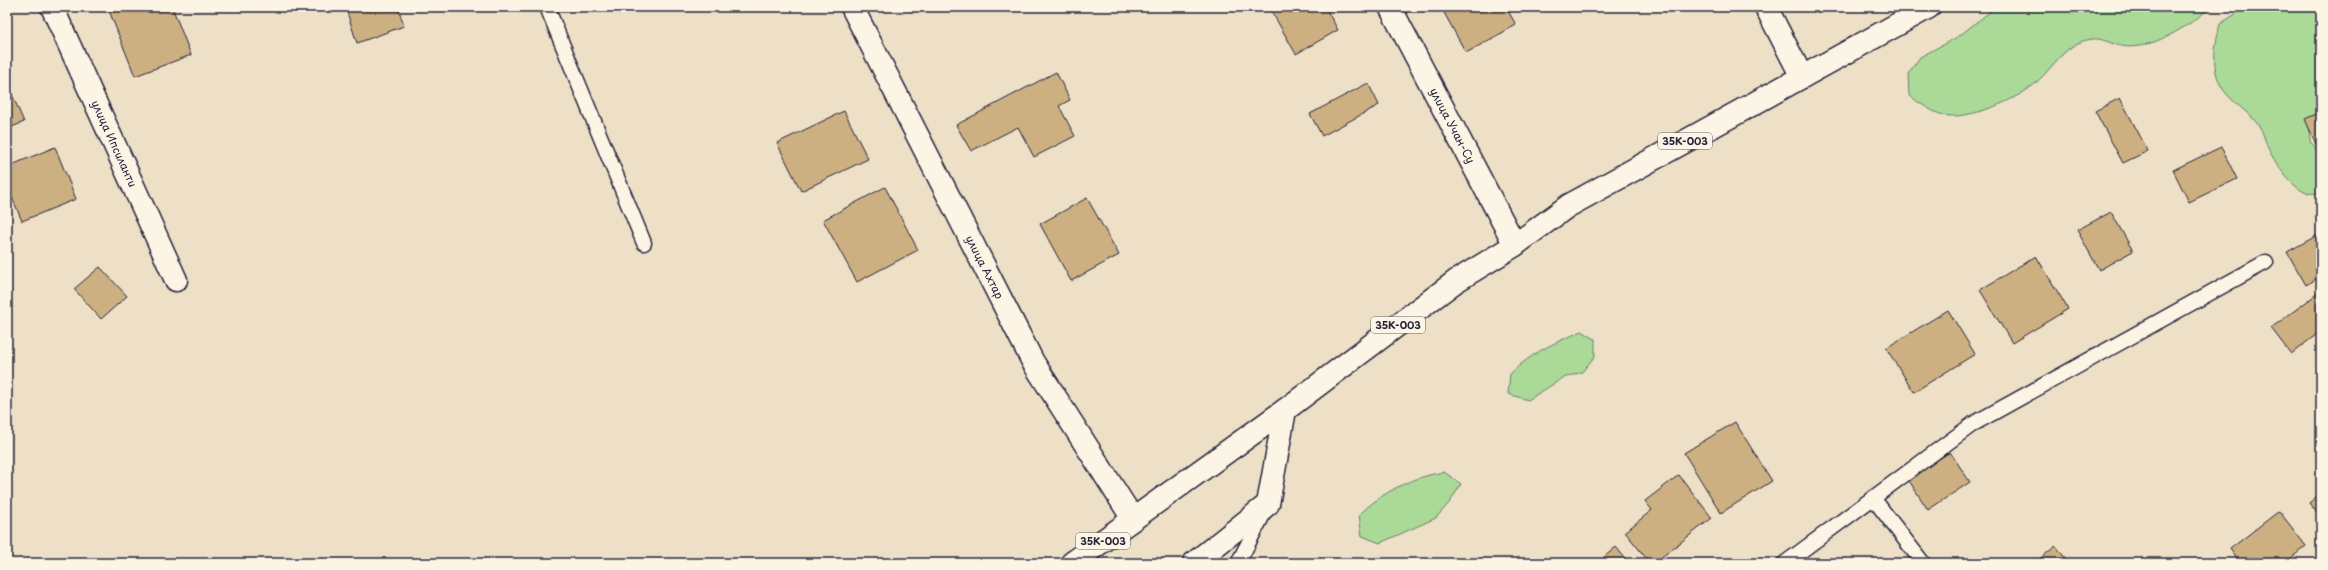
<svg xmlns="http://www.w3.org/2000/svg" width="2328" height="570" viewBox="0 0 2328 570" font-family="'Playpen Sans',sans-serif">
<rect width="100%" height="100%" fill="#eee0c7"/>
<filter id="ink" filterUnits="userSpaceOnUse"><feTurbulence type="fractalNoise" baseFrequency=".025" numOctaves="2"/><feDisplacementMap in="SourceGraphic" scale="8" xChannelSelector="R" yChannelSelector="G"/><feConvolveMatrix kernelMatrix="1 2 1 2 8 2 1 2 1" color-interpolation-filters="sRGB"/></filter>
<g filter="url(#ink)">
<!-- green -->
<g fill="#abd998" stroke="#667e6a">
<path d="M1996,7H2211C2191,25 2149,52 2121,46C2107,43 2100,35 2083,41C2063,48 2053,67 2038,81C2020,99 1968,121 1943,115C1930,111 1919,103 1909,95L1908,74L1920,57L1959,36Z"/>
<path d="M2246,7H2321V108L2309,121L2310,141L2321,155V193C2317,193 2310,194 2306,193C2289,185 2275,163 2267,146C2265,140 2263,132 2259,126C2248,110 2229,102 2220,84C2211,65 2215,44 2220,24Z"/>
<path d="M1582,331L1595,339V356L1582,372L1563,378L1528,400L1508,394L1510,374C1534,351 1552,344 1582,331Z"/>
<path d="M1444,472L1461,484L1450,502L1436,518L1380,543L1362,536L1359,515C1382,492 1412,477 1444,472Z"/>
</g>
<!-- building -->
<g fill="#cdb082" stroke="#22223b">
<polygon points="172,7 191,55 135,76 108,8"/>
<polygon points="350,7 398,7 404,26 357,43 346,9"/>
<polygon points="1269,7 1325,7 1338,30 1296,54"/>
<polygon points="1441,7 1506,7 1516,25 1466,53"/>
<polygon points="1056,72 1070,100 1059,106 1075,136 1034,157 1018,127 971,151 956,125"/>
<polygon points="7,83 24,122 7,129"/>
<polygon points="1368,83 1379,105 1322,136 1310,114"/>
<polygon points="2120,98 2148,151 2123,163 2095,111"/>
<polygon points="844,111 868,159 801,191 777,143"/>
<polygon points="2321,112 2321,156 2305,119"/>
<polygon points="55,147 76,199 22,221 7,185 7,167"/>
<polygon points="2221,147 2237,179 2189,202 2173,170"/>
<polygon points="885,187 918,250 857,282 823,220"/>
<polygon points="1087,198 1119,255 1071,281 1040,224"/>
<polygon points="2111,212 2133,251 2099,270 2077,230"/>
<polygon points="2318,235 2321,241 2321,276 2306,285 2287,252"/>
<polygon points="2036,256 2068,309 2012,343 1980,290"/>
<polygon points="100,267 127,296 101,319 74,289"/>
<polygon points="2321,291 2321,331 2291,354 2271,328"/>
<polygon points="1948,310 1975,354 1914,392 1886,348"/>
<polygon points="1735,422 1772,481 1721,513 1684,453"/>
<polygon points="1950,452 1970,482 1928,510 1908,479"/>
<polygon points="1679,475 1712,518 1654,563 1650,563 1625,532 1652,510 1645,501"/>
<polygon points="2321,493 2321,518 2309,503"/>
<polygon points="2279,511 2306,546 2285,563 2240,563 2230,549"/>
<polygon points="2056,546 2069,563 2034,563"/>
<polygon points="1616,547 1629,563 1597,563"/>
</g>
<g fill="none" stroke-linecap="round" stroke-linejoin="round">
<defs>
<g id="service">
<polyline points="547,7 644,243"/>
<polyline points="1873,498 1923,563"/>
<polyline points="1238,563 1265,511"/>
<polyline points="1785,563 1973,424 2266,262"/>
</g>
<g id="minor">
<path id="s1" d="M52,7L176,280"/>
<path id="s2" d="M852,7L1033,362L1133,519"/>
<path id="s3" d="M1390,7L1515,245"/>
<polyline points="1766,7 1802,77"/>
<polyline points="1194,563 1268,504 1285,410"/>
</g>
<polyline id="primary" points="1072,563 1285,410 1456,281 1515,245 1568,206 1929,7"/>
</defs>
<!-- service casing -->
<use href="#service" stroke="#22223b" stroke-width="17"/>
<!-- minor casing -->
<use href="#minor" stroke="#22223b" stroke-width="25"/>
<!-- primary casing -->
<use href="#primary" stroke="#22223b" stroke-width="25"/>
<!-- service -->
<use href="#service" stroke="#fcf5e5" stroke-width="14"/>
<!-- minor -->
<use href="#minor" stroke="#fcf5e5" stroke-width="22"/>
<!-- primary -->
<use href="#primary" stroke="#fcf5e5" stroke-width="22"/>
</g>
</g>
<g text-anchor="middle" stroke-width="3.5" stroke-linejoin="round" paint-order="stroke">
<!-- shield labels -->
<g fill="#fcf5e5" stroke="#63616e" stroke-width="1">
<rect x="1658" y="133" width="54" height="16" rx="3"/>
<rect x="1371" y="317" width="54" height="16" rx="3"/>
<rect x="1076" y="533" width="54" height="16" rx="3"/>
</g>
<g font-size="10" font-weight="bold" fill="#22223b">
<text x="1685" y="145">35К-003</text>
<text x="1398" y="329">35К-003</text>
<text x="1103" y="545">35К-003</text>
</g>
<!-- street labels -->
<g font-size="11" fill="#22223b" stroke="#fcf5e5">
<text dy="4" stroke="none"><textPath href="#s3" startOffset="134">улица Учан-Су</textPath></text>
<text dy="4" stroke="none"><textPath href="#s1" startOffset="150">улица Ипсиланти</textPath></text>
<text dy="4" stroke="none"><textPath href="#s2" startOffset="292">улица Ахтар</textPath></text>
</g>
</g>
<!-- margin -->
<rect width="2328" height="570" fill="none" stroke="#fcf5e5" stroke-width="24"/>
<rect x="12" y="12" width="2304" height="546" fill="none" stroke="#22223b" stroke-width="1.5" filter="url(#ink)"/>
</svg>
